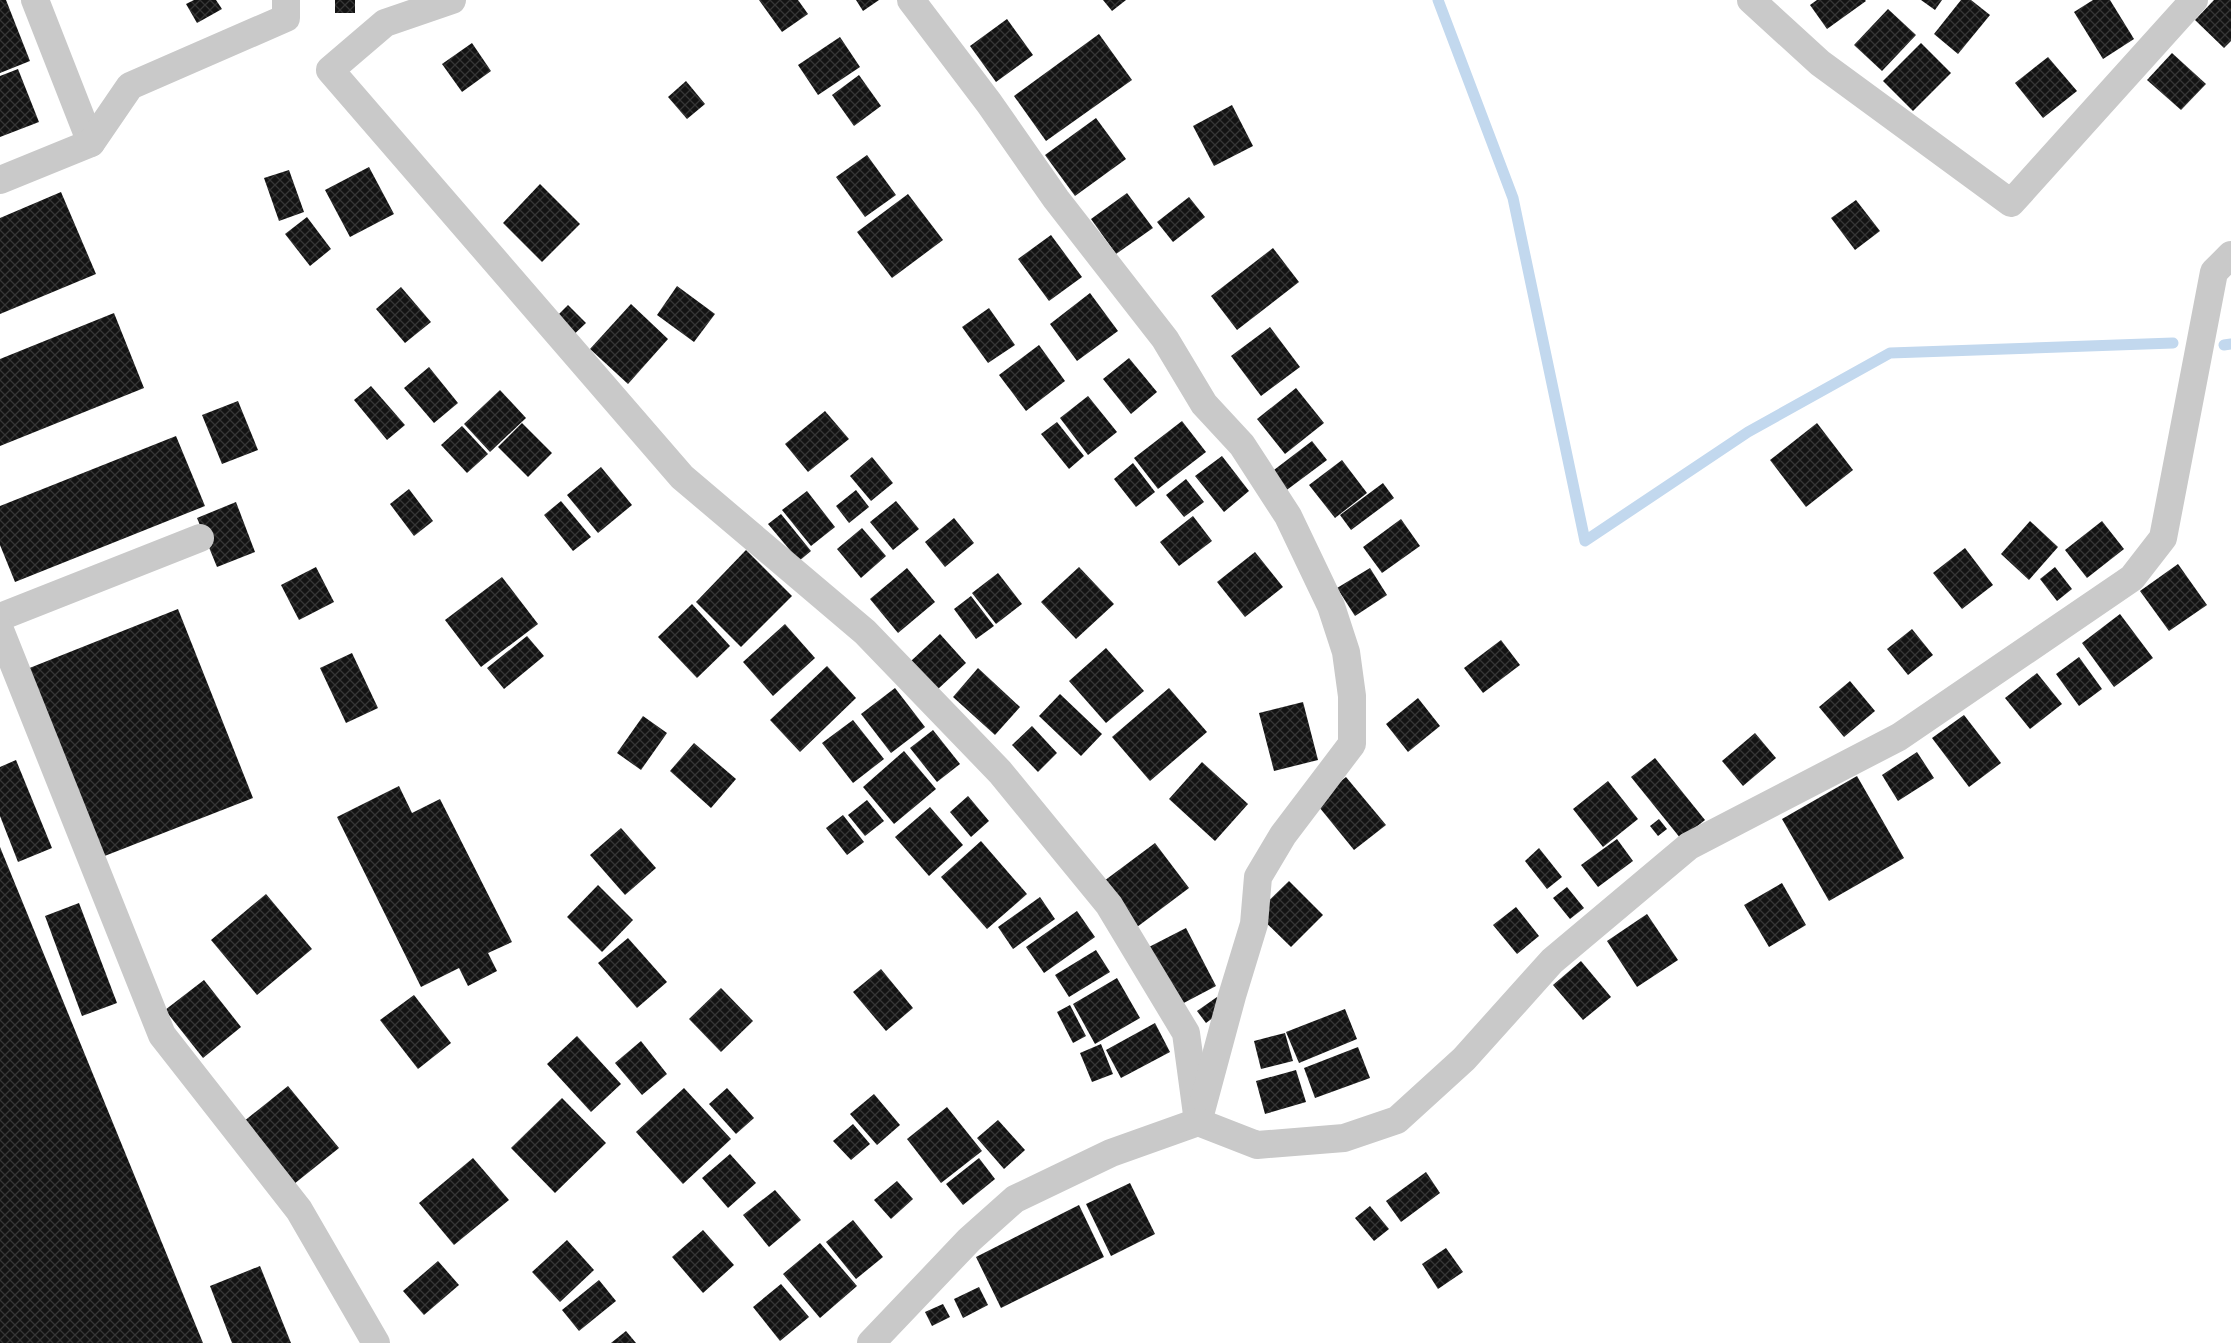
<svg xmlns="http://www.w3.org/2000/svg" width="2231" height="1343" viewBox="0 0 2231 1343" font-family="Roboto,sans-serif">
<defs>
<pattern id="building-cross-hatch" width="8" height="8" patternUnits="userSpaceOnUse" patternTransform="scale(1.25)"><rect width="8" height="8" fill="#131313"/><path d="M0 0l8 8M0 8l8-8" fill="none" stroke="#363636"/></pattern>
</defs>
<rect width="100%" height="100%" fill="#fff"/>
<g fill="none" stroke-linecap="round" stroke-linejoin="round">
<!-- stream -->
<g stroke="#c2d8ee" stroke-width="11">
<polyline points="1438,0 1513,198 1585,541 1748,432 1890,353 2173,343"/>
<polyline points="2224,345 2231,344"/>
</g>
</g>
<!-- building -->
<g fill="url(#building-cross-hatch)">
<polygon points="0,0 6,0 30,61 0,73"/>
<polygon points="194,0 216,0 222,9 197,23 186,4"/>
<rect x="335" y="0" width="20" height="13"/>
<polygon points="759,0 798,0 808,14 782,32"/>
<polygon points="856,0 879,0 863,11"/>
<polygon points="1103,0 1126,0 1112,11"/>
<polygon points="1817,0 1865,0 1866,1 1827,29 1810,5"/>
<polygon points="1921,0 1942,0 1935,10"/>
<polygon points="1961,0 1971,0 1990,15 1958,54 1934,34"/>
<polygon points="2093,0 2110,0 2134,39 2103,59 2074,12"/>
<polygon points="2214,0 2231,0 2231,41 2224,48 2195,20"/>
<polygon points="1888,9 1916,35 1882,71 1854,45"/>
<polygon points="1007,19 1033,55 996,82 970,46"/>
<polygon points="1099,34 1132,80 1046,141 1014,96"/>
<polygon points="840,37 860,67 818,95 798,65"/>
<polygon points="472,43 491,71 462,92 442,64"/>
<polygon points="1921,43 1951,73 1913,111 1883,81"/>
<polygon points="2172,53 2206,84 2181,110 2147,80"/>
<polygon points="2048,57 2077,91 2043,118 2015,83"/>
<polygon points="18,69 39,122 0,137 0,76"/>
<polygon points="859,75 881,106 854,126 832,95"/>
<polygon points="686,81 705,104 687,119 668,97"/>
<polygon points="1232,105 1253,146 1214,166 1193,126"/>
<polygon points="1096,118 1126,159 1075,196 1045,155"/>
<polygon points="867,155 896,195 865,217 836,177"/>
<polygon points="369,167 394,214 350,237 325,190"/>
<polygon points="289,170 304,212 279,221 264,178"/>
<polygon points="540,184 580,224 542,262 503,223"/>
<polygon points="61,192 96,274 0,314 0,218"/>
<polygon points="1127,193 1153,228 1116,254 1091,219"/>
<polygon points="908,194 943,240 892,278 857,232"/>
<polygon points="1189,197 1205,217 1173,242 1157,222"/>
<polygon points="1856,200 1880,231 1855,250 1831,218"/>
<polygon points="307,217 331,249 310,266 285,234"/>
<polygon points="1051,235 1082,277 1049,301 1018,259"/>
<polygon points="1273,248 1299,282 1237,330 1211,296"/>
<polygon points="677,286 715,314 694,342 657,315"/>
<polygon points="401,287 431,322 405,343 376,309"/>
<polygon points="1090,293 1118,331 1077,361 1050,324"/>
<polygon points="631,304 668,339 628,384 590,349"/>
<polygon points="568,305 586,323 568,340 551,322"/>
<polygon points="989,308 1015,345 988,363 962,327"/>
<polygon points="114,313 144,388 0,446 0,359"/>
<polygon points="1270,327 1300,367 1261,396 1231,356"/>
<polygon points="1039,345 1065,381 1026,411 999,375"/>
<polygon points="1129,358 1157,392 1131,414 1103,379"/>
<polygon points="429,367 458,403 434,423 404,388"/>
<polygon points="371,386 405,425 387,440 354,400"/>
<polygon points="1296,388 1324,423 1285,454 1257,419"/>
<polygon points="500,390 526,418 490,452 464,424"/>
<polygon points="1088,396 1117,432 1088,455 1060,418"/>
<polygon points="238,401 258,450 222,464 202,415"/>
<polygon points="825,411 849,439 808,472 785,444"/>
<polygon points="1182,421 1206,452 1158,489 1134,458"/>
<polygon points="1057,422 1084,456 1069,469 1041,434"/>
<polygon points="522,423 552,453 528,477 498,447"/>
<polygon points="1817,423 1853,470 1806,507 1770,460"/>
<polygon points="462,426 488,454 467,473 441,445"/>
<polygon points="176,436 205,506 15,582 0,545 0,506"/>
<polygon points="1312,441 1327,460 1284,492 1270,473"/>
<polygon points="1222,456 1249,491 1224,512 1195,476"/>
<polygon points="872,457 893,483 871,501 850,476"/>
<polygon points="1342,460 1367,493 1335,518 1309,485"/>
<polygon points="1133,463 1155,492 1136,507 1114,479"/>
<polygon points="601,467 632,505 598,533 567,495"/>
<polygon points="1186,479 1204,502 1184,517 1166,495"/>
<polygon points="1383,483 1394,498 1351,530 1340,515"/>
<polygon points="409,489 433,521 414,536 390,504"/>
<polygon points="856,490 869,507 849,523 836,506"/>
<polygon points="807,491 835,527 811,546 782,510"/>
<polygon points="561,501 591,537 573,551 544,515"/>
<polygon points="896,501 919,529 893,550 870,522"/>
<polygon points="236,502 255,552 217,567 197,518"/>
<polygon points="781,514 811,551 799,561 768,524"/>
<polygon points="1193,516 1212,541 1179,566 1160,542"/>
<polygon points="954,518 974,543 945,567 925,542"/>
<polygon points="1401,519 1420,546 1382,573 1363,547"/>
<polygon points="2030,521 2058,547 2029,580 2001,554"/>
<polygon points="2102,521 2124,549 2087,578 2065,550"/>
<polygon points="862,528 886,556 861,578 837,549"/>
<polygon points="1965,548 1993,585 1962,609 1933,573"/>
<polygon points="746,550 792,596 741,647 696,602"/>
<polygon points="1255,552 1283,587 1245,617 1217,582"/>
<polygon points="2178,564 2207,605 2169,631 2140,591"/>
<polygon points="316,567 334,602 299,620 281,585"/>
<polygon points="1079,567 1114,604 1076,639 1041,602"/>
<polygon points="2055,567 2072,589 2057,601 2040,579"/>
<polygon points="907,568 935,602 898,633 870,599"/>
<polygon points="1370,568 1387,595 1355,616 1337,588"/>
<polygon points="998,573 1022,604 996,624 972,593"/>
<polygon points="502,577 538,624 481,667 445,620"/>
<polygon points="971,596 994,626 976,639 954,609"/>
<polygon points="692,604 730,646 697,678 658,637"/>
<polygon points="178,609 253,798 102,857 27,669"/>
<polygon points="2120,614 2153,658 2114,687 2082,643"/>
<polygon points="785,624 815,658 773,696 743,662"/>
<polygon points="1912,629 1933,655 1908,675 1887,649"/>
<polygon points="940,634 966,663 938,689 911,661"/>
<polygon points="527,636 544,656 504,689 487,668"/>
<polygon points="1501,640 1520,665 1483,693 1464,668"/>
<polygon points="1106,648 1144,691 1106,723 1069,681"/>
<polygon points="352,653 378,708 346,723 320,668"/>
<polygon points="2079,657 2102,689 2079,706 2056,674"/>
<polygon points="827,666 856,698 800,752 770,720"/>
<polygon points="978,668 1020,707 995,735 953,697"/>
<polygon points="2037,673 2062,704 2030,729 2005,698"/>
<polygon points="1850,681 1875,711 1844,737 1819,707"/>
<polygon points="895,688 925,727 891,753 861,714"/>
<polygon points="1169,688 1207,732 1150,781 1112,737"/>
<polygon points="1060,694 1102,734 1081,756 1039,716"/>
<polygon points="1418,698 1440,726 1408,752 1386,724"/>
<polygon points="1303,702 1318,760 1274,771 1259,713"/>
<polygon points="1964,715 2001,763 1969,787 1932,738"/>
<polygon points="643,716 667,733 641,770 617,753"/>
<polygon points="853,720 884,759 853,783 822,743"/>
<polygon points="1032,726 1057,753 1038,772 1012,745"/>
<polygon points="933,730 960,764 937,782 910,748"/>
<polygon points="1755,733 1776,758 1743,786 1722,761"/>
<polygon points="694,743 736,779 711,808 670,771"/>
<polygon points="904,751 936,789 894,824 863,787"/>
<polygon points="1917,752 1934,778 1898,801 1882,775"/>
<polygon points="1655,758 1705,820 1681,839 1631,777"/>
<polygon points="16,760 52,848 18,862 0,816 0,767"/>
<polygon points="1202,762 1248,804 1215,841 1169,799"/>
<polygon points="1857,776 1904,858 1829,901 1782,819"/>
<polygon points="1346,777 1386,825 1354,850 1315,802"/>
<polygon points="1608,781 1638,819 1603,847 1573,809"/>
<polygon points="399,786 412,813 440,799 512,942 488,953 497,971 468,986 459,968 421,987 337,817"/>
<polygon points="968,796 989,821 971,837 950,812"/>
<polygon points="867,800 884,821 865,836 848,815"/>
<polygon points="930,807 963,845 929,876 895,837"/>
<polygon points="843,815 864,842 847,855 826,828"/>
<polygon points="1659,819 1667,829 1658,836 1650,826"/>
<polygon points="621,828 656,868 625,895 590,855"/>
<polygon points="1617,839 1633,861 1598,887 1581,865"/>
<polygon points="981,841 1027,894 987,929 941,877"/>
<polygon points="1155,843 1189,888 1137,927 1104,881"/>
<polygon points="0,847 203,1343 0,1343"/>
<polygon points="1539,848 1562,877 1547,889 1525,861"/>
<polygon points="1289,881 1323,915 1291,947 1256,913"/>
<polygon points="1782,883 1806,925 1769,947 1744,905"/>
<polygon points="598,885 633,920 602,952 567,917"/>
<polygon points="1567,887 1584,908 1570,919 1553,898"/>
<polygon points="266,894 312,949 257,995 211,940"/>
<polygon points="1040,897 1055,919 1013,949 998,927"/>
<polygon points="79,903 117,1003 82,1016 45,916"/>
<polygon points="1516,907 1539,936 1517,954 1493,925"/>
<polygon points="1077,911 1095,937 1044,973 1026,947"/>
<polygon points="1647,914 1678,960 1637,987 1607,941"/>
<polygon points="1186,928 1216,986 1178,1006 1147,948"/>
<polygon points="628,938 667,982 637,1008 598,963"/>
<polygon points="1096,950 1110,972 1069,997 1055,975"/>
<polygon points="1581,961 1611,997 1583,1020 1553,985"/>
<polygon points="881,969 913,1008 886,1031 853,992"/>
<polygon points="1117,978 1140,1018 1095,1044 1073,1004"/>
<polygon points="204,980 241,1027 203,1058 165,1010"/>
<polygon points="721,988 753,1021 721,1052 689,1019"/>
<polygon points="414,995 451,1043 418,1069 380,1020"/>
<polygon points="1217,997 1225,1009 1206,1023 1197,1011"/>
<polygon points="1070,1005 1086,1036 1073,1043 1057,1012"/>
<polygon points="1345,1009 1357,1039 1299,1063 1286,1032"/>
<polygon points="1155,1023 1170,1052 1121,1078 1106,1050"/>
<polygon points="1285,1033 1293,1061 1261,1069 1254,1041"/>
<polygon points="577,1036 621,1084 591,1112 547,1064"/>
<polygon points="641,1041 667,1074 642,1095 615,1063"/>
<polygon points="1101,1044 1113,1074 1092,1082 1080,1053"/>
<polygon points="1358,1047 1370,1078 1315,1098 1304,1068"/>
<polygon points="1296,1070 1306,1102 1265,1114 1256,1081"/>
<polygon points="288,1086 339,1148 289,1188 238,1126"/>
<polygon points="684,1088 731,1139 683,1184 636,1132"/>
<polygon points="727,1088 754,1118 736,1134 709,1104"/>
<polygon points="874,1094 900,1125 877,1145 850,1114"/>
<polygon points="562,1098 606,1143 555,1193 511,1148"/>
<polygon points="947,1107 982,1151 941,1183 907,1139"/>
<polygon points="998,1120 1025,1150 1004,1169 977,1138"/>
<polygon points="853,1124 870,1144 851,1160 833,1141"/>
<polygon points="730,1154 756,1183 728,1208 702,1178"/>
<polygon points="473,1158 509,1200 454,1245 419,1203"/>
<polygon points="979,1158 995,1179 963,1205 946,1184"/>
<polygon points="1426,1172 1440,1193 1401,1222 1386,1201"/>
<polygon points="897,1181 913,1199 891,1219 874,1200"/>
<polygon points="1130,1183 1155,1234 1111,1256 1086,1204"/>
<polygon points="775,1190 801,1220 769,1247 743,1215"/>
<polygon points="1079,1205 1104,1257 1001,1308 976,1257"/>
<polygon points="1370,1206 1389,1229 1374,1241 1355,1218"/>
<polygon points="853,1220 883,1257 856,1279 826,1242"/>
<polygon points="703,1230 734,1265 703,1293 672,1257"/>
<polygon points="567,1240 594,1270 560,1302 532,1272"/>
<polygon points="820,1243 857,1286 820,1318 783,1274"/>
<polygon points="1446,1248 1463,1272 1438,1289 1422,1264"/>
<polygon points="438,1261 459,1285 424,1315 403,1291"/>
<polygon points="260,1266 291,1343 232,1343 210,1286"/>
<polygon points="599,1280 616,1301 579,1331 562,1310"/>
<polygon points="781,1284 809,1317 780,1341 753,1307"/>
<polygon points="979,1287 988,1305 963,1318 954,1299"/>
<polygon points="943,1304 950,1317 932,1326 925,1312"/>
<polygon points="626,1331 636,1343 611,1343"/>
</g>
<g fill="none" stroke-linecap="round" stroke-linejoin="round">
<!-- street -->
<g stroke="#c9c9c9" stroke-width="28">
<polyline points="35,0 91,143"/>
<polyline points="452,0 385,23 330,70 682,477 865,632 1000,772 1109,905 1186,1033 1198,1122"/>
<polyline points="911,0 989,103 1056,199 1165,339 1204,404 1242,445 1288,516 1331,606 1346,652 1352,696 1352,744 1283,835 1258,877 1254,924 1232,996 1201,1111"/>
<polyline points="1751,0 1820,63 2011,203 2194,0"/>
<polyline points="0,180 91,143 130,86 286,18 286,0"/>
<polyline points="0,617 200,538"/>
<polyline points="0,630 162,1035 299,1210 376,1343"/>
<polyline points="871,1343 969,1240 1015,1199 1111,1153 1198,1122 1257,1145 1344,1138 1397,1120 1464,1059 1552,961 1689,846 1899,737 2132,578 2163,538 2214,272 2231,255"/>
</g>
</g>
</svg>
